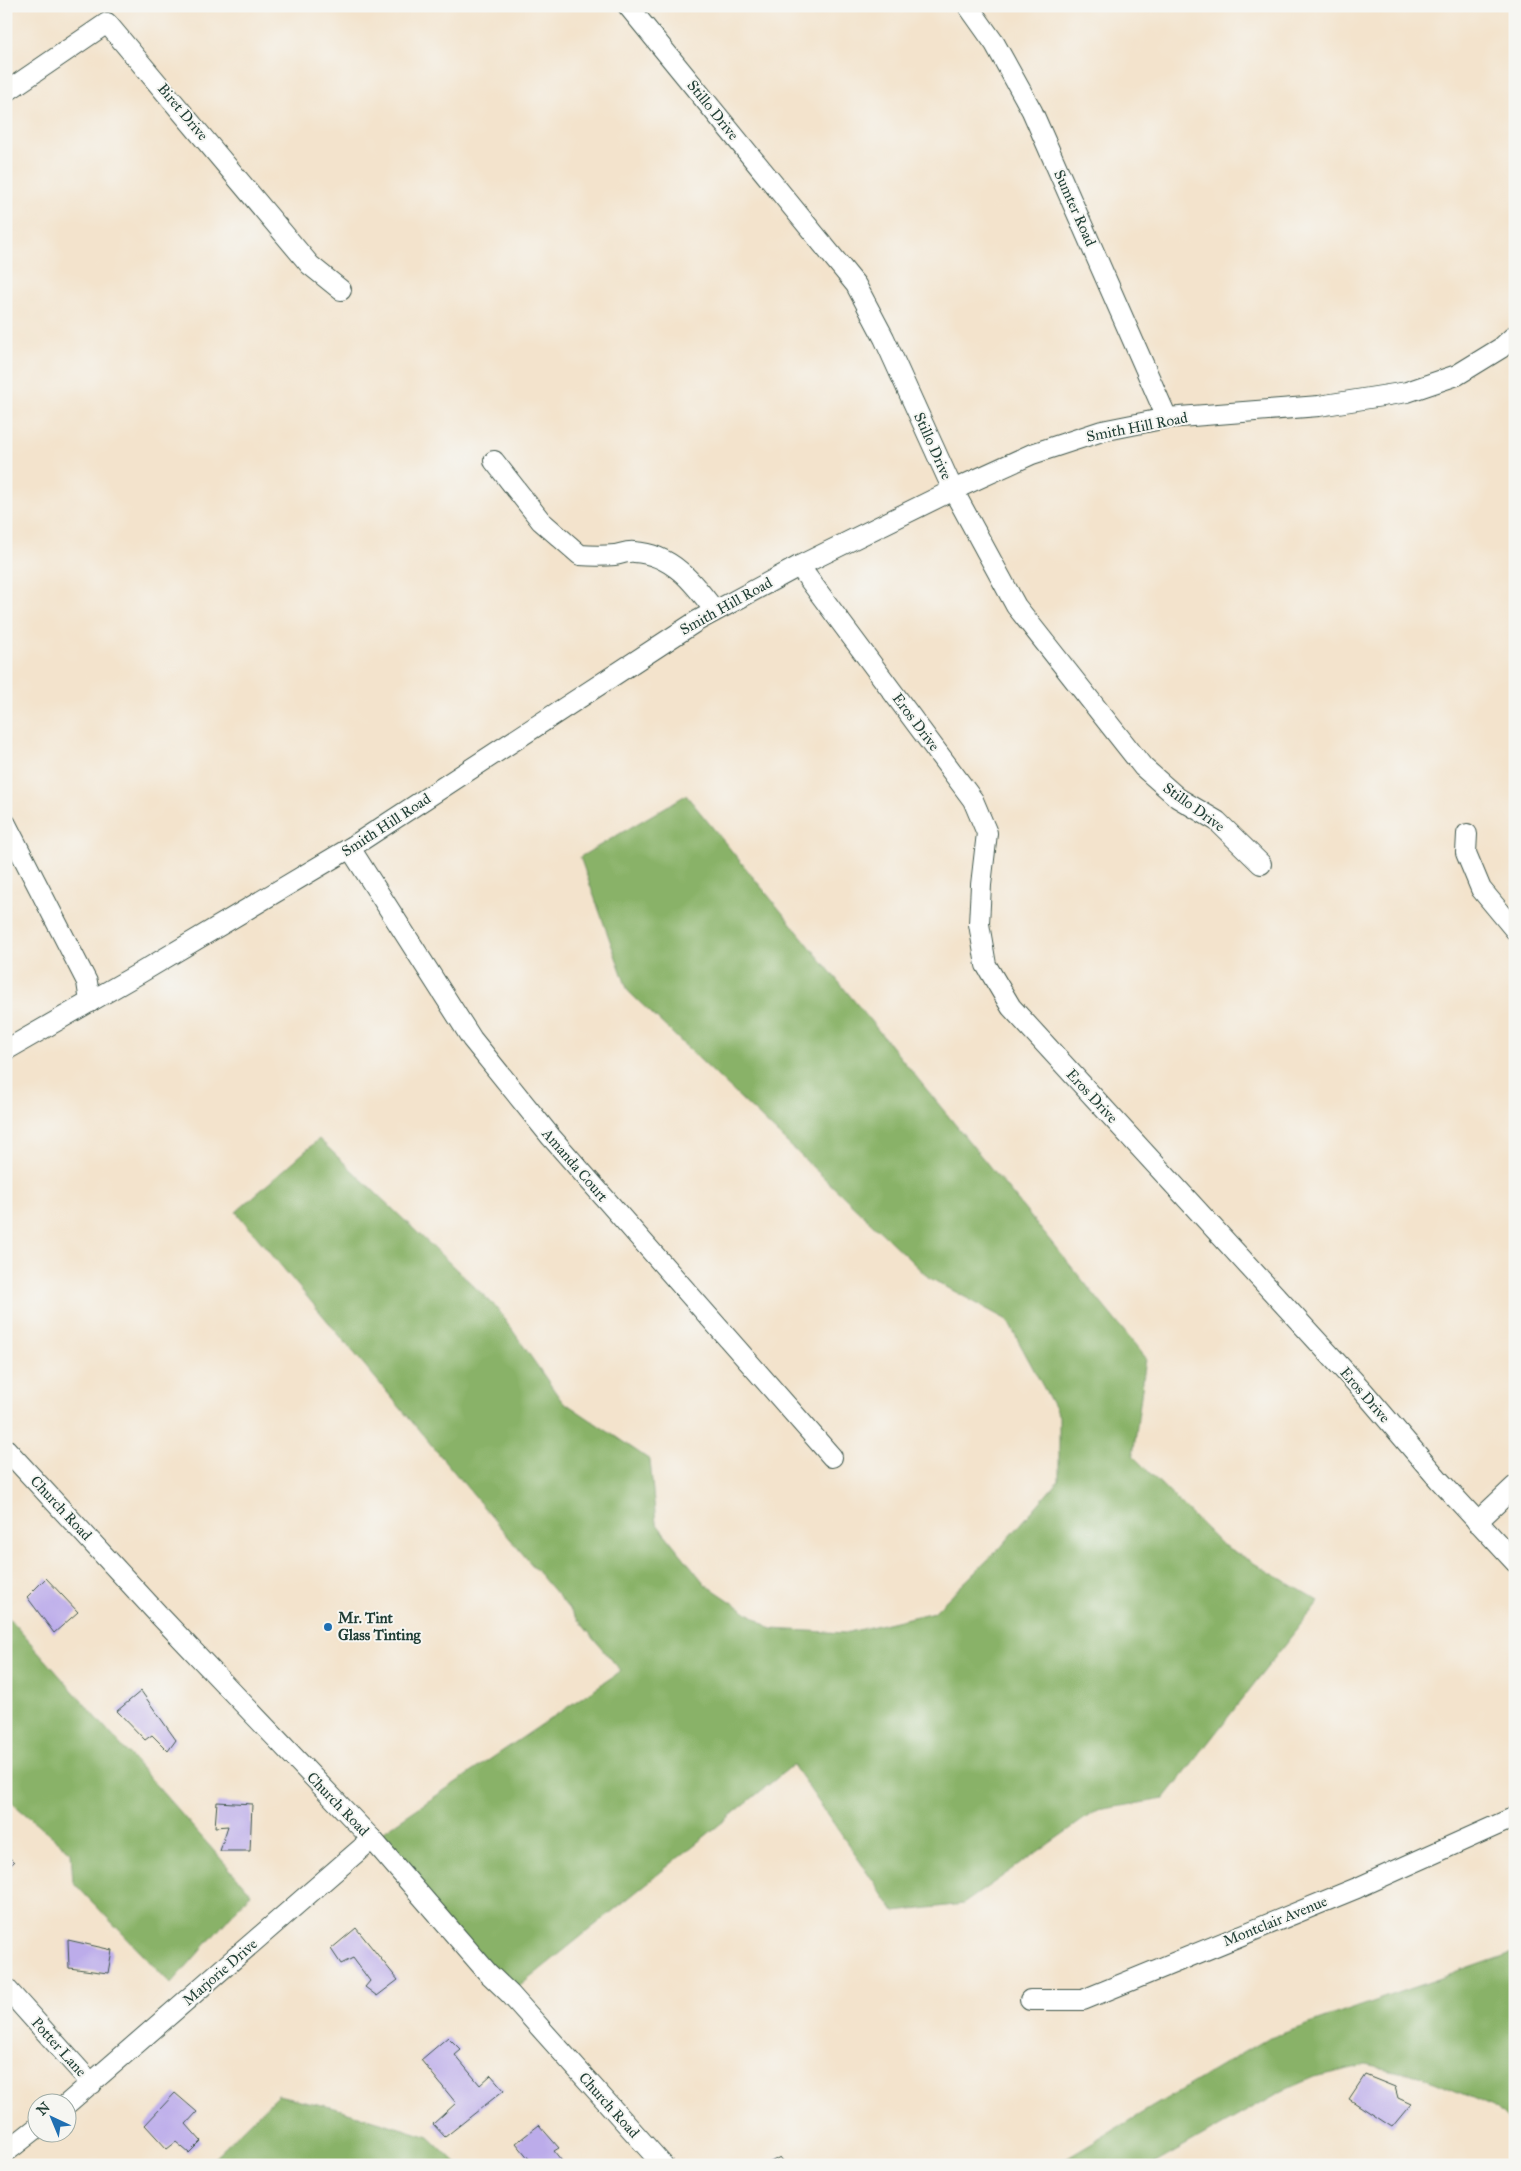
<svg xmlns="http://www.w3.org/2000/svg" width="1521" height="2171" viewBox="0 0 1521 2171" font-family="'IM FELL Great Primer',serif">
<rect width="100%" height="100%" fill="#f6f6f2"/>
<filter id="ink" filterUnits="userSpaceOnUse"><feTurbulence type="fractalNoise" baseFrequency=".02" numOctaves="2"/><feDisplacementMap in="SourceGraphic" scale="10" xChannelSelector="R" yChannelSelector="G"/><feConvolveMatrix kernelMatrix="1 2 1 2 8 2 1 2 1" color-interpolation-filters="sRGB"/></filter>
<filter id="wash" filterUnits="userSpaceOnUse"><feTurbulence type="fractalNoise" baseFrequency=".0096" numOctaves="4" result="noise"/><feDisplacementMap in="SourceGraphic" scale="20" xChannelSelector="R" yChannelSelector="G"/><feGaussianBlur stdDeviation="1.12" result="paint"/><feColorMatrix in="noise" values="0 0 0 0 0 0 0 0 0 0 0 0 0 0 0 0 0 1.4 0 .05"/><feComposite in="paint" operator="in"/></filter>
<g filter="url(#wash)">
<rect width="100%" height="100%" fill="#f3e3cc"/>
<!-- forest -->
<g fill="#89b268" stroke="#54784e">
<polygon points="686,795 1146,1358 1133,1456 1221,1544 1319,1601 1164,1799 1097,1810 963,1904 895,1912 793,1765 510,1994 372,1839 621,1671 236,1212 319,1139 497,1308 561,1400 650,1460 656,1523 705,1584 772,1629 845,1633 934,1612 1001,1547 1059,1480 1059,1416 1007,1320 928,1277 628,991 580,857"/>
<polygon points="6,1615 251,1893 171,1984 73,1882 71,1852 6,1798"/>
<polygon points="1515,1952 1515,2128 1494,2107 1420,2076 1366,2065 1314,2077 1280,2092 1152,2165 1054,2165 1267,2039"/>
<polygon points="278,2095 335,2108 429,2137 458,2165 206,2165"/>
</g>
<g id="blocks">
<!-- building -->
<g fill="#bcacea">
<polygon points="46,1578 78,1612 54,1633 27,1597"/>
<polygon points="141,1691 176,1740 168,1751 152,1735 145,1740 117,1711"/>
<polygon points="217,1802 252,1804 250,1851 220,1851 228,1826 215,1827"/>
<polygon points="6,1854 14,1862 6,1870"/>
<polygon points="356,1928 398,1980 377,1996 365,1987 370,1981 353,1958 341,1964 331,1949"/>
<polygon points="68,1940 112,1950 108,1973 69,1968"/>
<polygon points="448,2037 461,2050 455,2055 480,2085 491,2075 504,2090 445,2137 433,2124 456,2103 421,2060"/>
<polygon points="1365,2075 1395,2087 1398,2098 1411,2104 1392,2127 1349,2099"/>
<polygon points="175,2093 197,2112 186,2124 201,2141 189,2153 176,2142 167,2149 145,2125"/>
<polygon points="539,2125 559,2148 554,2151 565,2165 534,2165 516,2143"/>
<polygon points="780,2157 786,2165 765,2165"/>
</g>
</g>
</g>
<g filter="url(#ink)">
<use href="#blocks" fill-opacity="0" stroke="#3f564b" stroke-width="1"/>
<g fill="none" stroke-linecap="round" stroke-linejoin="round">
<defs>
<g id="minor">
<polyline points="628,6 856,285 884,338 953,490 1016,606 1143,767 1178,798 1217,821 1261,864"/>
<polyline points="968,6 995,44 1032,111 1167,418"/>
<polyline points="6,92 107,23 310,265 341,290"/>
<path d="M494,461L541,521L580,555C592,556 603,556 615,555C621,554 628,551 634,552C672,554 694,583 715,611"/>
<polyline points="799,566 973,800 987,833 981,885 979,924 986,965 1011,1007 1363,1391 1439,1480 1515,1562"/>
<polyline points="6,824 87,982 90,1002"/>
<polyline points="1467,834 1466,853 1481,889 1515,930"/>
<polyline points="350,848 472,1039 551,1137 832,1457"/>
<polyline points="6,1050 140,973 350,848 697,621 799,566 953,490 1032,454 1102,431 1167,418 1319,406 1407,392 1457,375 1501,348 1515,335"/>
<polyline points="6,1449 157,1613 372,1839 488,1973 510,1994 663,2165"/>
<polyline points="1477,1522 1515,1486"/>
<polyline points="6,1988 92,2084"/>
<polyline points="1030,2000 1083,2000 1357,1888 1515,1817"/>
<polyline points="67,2104 372,1839"/>
<polyline points="6,2152 38,2127"/>
</g>
</defs>
<!-- minor casing -->
<use href="#minor" stroke="#3f564b" stroke-width="22"/>
<!-- minor -->
<use href="#minor" stroke="#fff" stroke-width="20"/>
</g>
</g>
<!-- markers -->
<circle fill="#1f6fb2" stroke="#f6f6f2" stroke-width="2" cx="328" cy="1627" r="5"/>
<g text-anchor="middle" stroke-width="4" stroke-linejoin="round" paint-order="stroke">
<!-- street labels -->
<g font-size="15" fill="#1f3d34" stroke="#f6f6f2">
<text transform="translate(713 110) rotate(51)" y="5">Stillo Drive</text>
<text transform="translate(183 112) rotate(50)" y="5">Biret Drive</text>
<text transform="translate(1075 208) rotate(66)" y="5">Sumter Road</text>
<text transform="translate(1137 427) rotate(-11)" y="5">Smith Hill Road</text>
<text transform="translate(933 446) rotate(66)" y="5">Stillo Drive</text>
<text transform="translate(726 606) rotate(-29)" y="5">Smith Hill Road</text>
<text transform="translate(916 722) rotate(53)" y="5">Eros Drive</text>
<text transform="translate(1194 807) rotate(36)" y="5">Stillo Drive</text>
<text transform="translate(386 825) rotate(-33)" y="5">Smith Hill Road</text>
<text transform="translate(1092 1096) rotate(47)" y="5">Eros Drive</text>
<text transform="translate(575 1165) rotate(49)" y="5">Amanda Court</text>
<text transform="translate(1365 1395) rotate(49)" y="5">Eros Drive</text>
<text transform="translate(61 1508) rotate(47)" y="5">Church Road</text>
<text transform="translate(338 1804) rotate(46)" y="5">Church Road</text>
<text transform="translate(1275 1921) rotate(-22)" y="5">Montclair Avenue</text>
<text transform="translate(220 1972) rotate(-41)" y="5">Marjorie Drive</text>
<text transform="translate(59 2047) rotate(48)" y="5">Potter Lane</text>
<text transform="translate(609 2105) rotate(48)" y="5">Church Road</text>
</g>
<!-- poi labels -->
<g font-size="15" font-weight="bold" fill="#1f3d34" stroke="#f6f6f2" text-anchor="start">
<text x="338" y="1623">Mr. Tint<tspan x="338" dy="17">Glass Tinting</tspan></text>
</g>
</g>
<!-- margin -->
<rect width="1521" height="2171" fill="none" stroke="#f6f6f2" stroke-width="25"/>
<!-- north arrow -->
<g transform="translate(52 2118) rotate(316)"><circle r="24" fill="#f6f6f2" stroke="#a0aca6"/>
<path d="M0-4L9 19L0 12L-9 19Z" fill="#1f6fb2"/>
<text y="-8" font-size="14" font-weight="bold" text-anchor="middle" fill="#1f3d34">N</text>
</g>
</svg>
